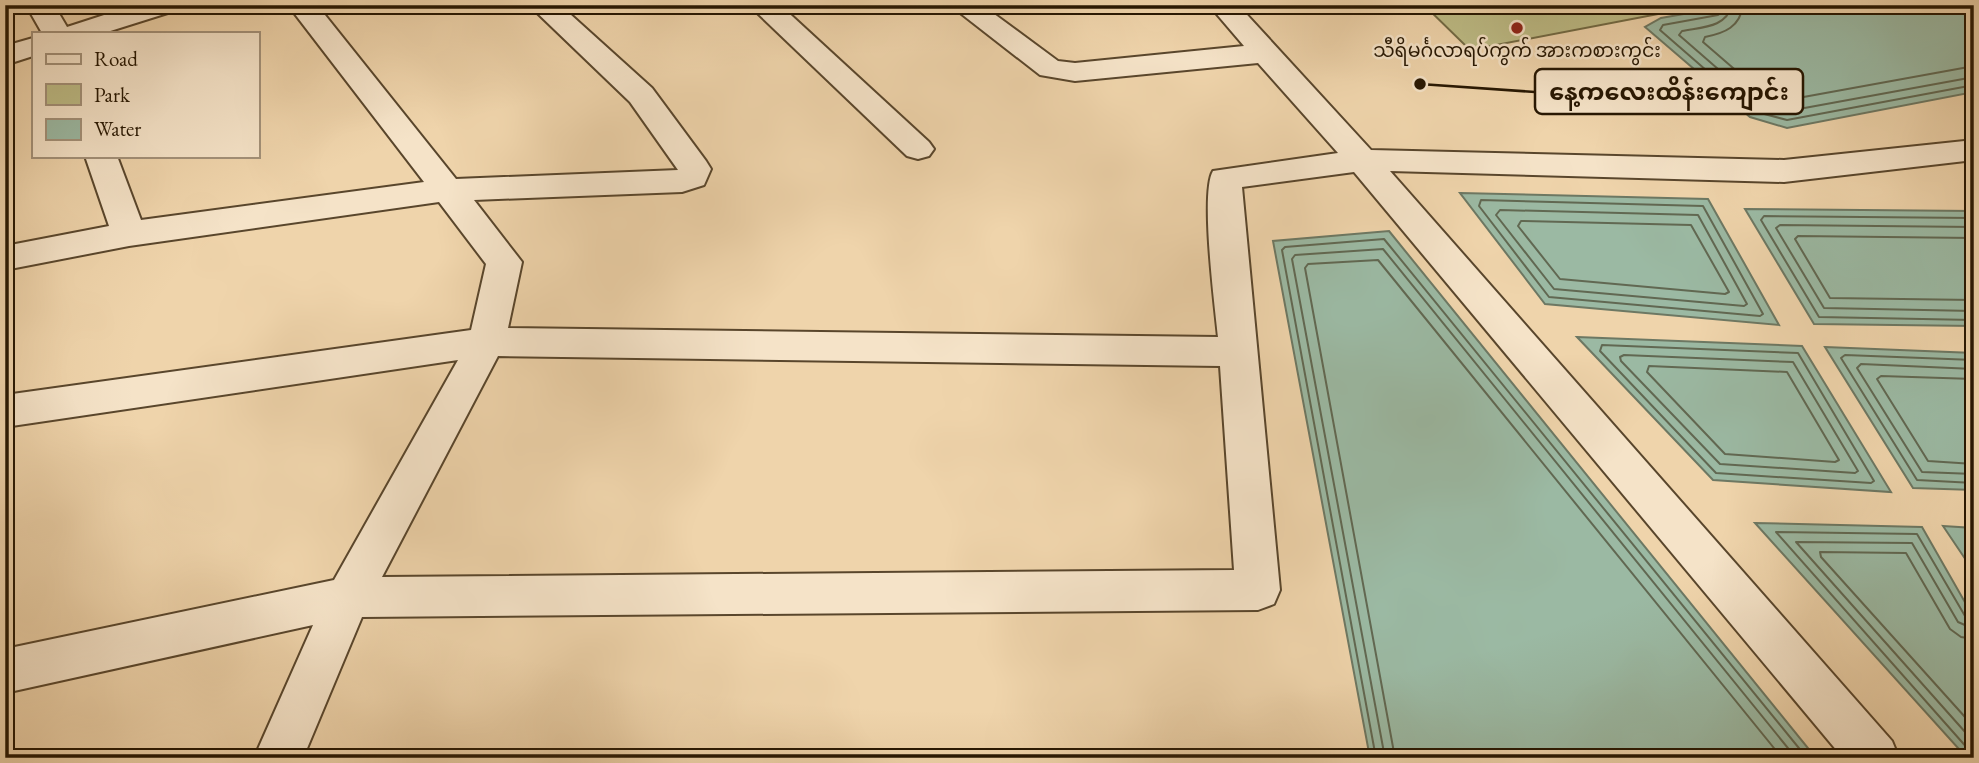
<svg xmlns="http://www.w3.org/2000/svg" width="1979" height="763" viewBox="0 0 1979 763" font-family="'EB Garamond','Noto Sans Myanmar',serif">
<rect width="100%" height="100%" fill="#efd4ab"/>
<filter id="stains"><feTurbulence type="fractalNoise" baseFrequency=".00286" numOctaves="4"/><feColorMatrix values="0 0 0 0 .2 0 0 0 0 .09 0 0 0 0 .02 0 0 0 .5 -.17"/></filter>
<radialGradient id="worn" r=".72"><stop offset=".6" stop-color="#630" stop-opacity="0"/><stop offset="1" stop-color="#630" stop-opacity=".3"/></radialGradient>
<!-- green -->
<polygon fill="#bdbc86" stroke="#726a44" stroke-width="2" points="1424,5 1705,5 1470,50"/>
<!-- water -->
<g fill="#9bb9a3" stroke="#6d7863" stroke-width="2">
<polygon points="1735,5 1974,5 1974,92 1787,128 1750,117 1645,27 1661,18"/>
<polygon points="1460,193 1708,199 1779,325 1545,304"/>
<polygon points="1745,209 1974,211 1974,326 1814,324"/>
<polygon points="1389,231 1816,758 1370,758 1273,241"/>
<polygon points="1577,337 1802,346 1891,492 1713,480"/>
<polygon points="1825,347 1974,353 1974,490 1913,488"/>
<polygon points="1755,523 1922,527 1974,618 1974,758 1967,758"/>
<polygon points="1943,526 1974,528 1974,572"/>
</g>
<g fill="none" stroke-linecap="round" stroke-linejoin="round">
<!-- shore -->
<g stroke="#616852" stroke-width="2">
<polyline points="1723,5 1722,12 1718,15 1663,25 1660,30 1753,111 1787,120 1974,85"/>
<path d="M1732,5C1726,28 1702,27 1682,31L1679,35L1757,103L1788,111L1974,77"/>
<path d="M1743,5C1740,27 1725,33 1705,37L1703,42L1762,93L1787,100L1974,66"/>
<polygon points="1481,200 1703,206 1763,314 1760,316 1549,297 1479,206"/>
<polygon points="1500,210 1698,215 1747,304 1744,306 1554,289 1496,215"/>
<polyline points="1974,218 1764,216 1761,220 1819,317 1974,320"/>
<polygon points="1521,221 1691,225 1729,292 1725,294 1560,279 1518,226"/>
<polyline points="1974,227 1780,225 1776,228 1824,308 1974,311"/>
<polyline points="1974,238 1798,236 1795,239 1830,298 1974,300"/>
<polygon points="1602,345 1798,353 1874,481 1871,483 1716,473 1600,351"/>
<polygon points="1624,355 1793,362 1858,471 1855,473 1720,464 1621,361 1620,357"/>
<polyline points="1974,360 1845,355 1841,358 1917,480 1974,483"/>
<polygon points="1649,366 1787,372 1839,460 1835,462 1725,454 1647,372"/>
<polyline points="1974,369 1861,364 1857,368 1922,472 1974,474"/>
<polyline points="1974,379 1881,376 1877,379 1928,461 1974,464"/>
<polyline points="1974,629 1958,622 1912,543 1796,542 1974,742"/>
<polyline points="1974,639 1961,637 1950,629 1906,553 1820,552 1821,557 1974,727"/>
<polyline points="1376,758 1282,250 1285,247 1384,239 1807,758"/>
<polyline points="1385,758 1292,259 1295,255 1383,249 1796,758"/>
<polyline points="1395,758 1305,268 1308,264 1378,260 1782,758"/>
<polyline points="1971,758 1969,750 1776,532 1917,534 1965,616 1974,620"/>
</g>
<defs>
<g id="minor">
<polygon points="26,5 54,5 67,27 135,5 178,5 174,11 104,33 42,33"/>
<path d="M288,5H317L456,179L678,170L630,102L529,5H560L652,88L706,161L711,169L704,185L682,192L474,200L522,262L508,328L1218,337C1215,307 1200,192 1213,171L1338,153L1258,63L1075,81L1040,75L950,5H982L1058,61L1075,63L1244,46L1209,5H1238L1371,150L1784,160L1974,140V160L1784,182L1390,171L1892,741L1899,758H1843L1354,172L1242,187L1280,590L1274,604L1258,610L362,617L303,758H254L313,625L5,693V649L334,580L458,360L5,427V395L471,330L486,264L439,202L129,246L5,270V246L109,226L85,156H117L141,220L424,182ZM498,356L1220,366L1234,570L382,577Z"/>
<polygon points="749,5 780,5 929,142 934,149 929,156 918,159 907,156"/>
<polygon points="33,38 33,56 5,65 5,46"/>
</g>
</defs>
<!-- minor casing -->
<use href="#minor" stroke="#59462c" stroke-width="4"/>
<!-- minor -->
<use href="#minor" fill="#f5e3c8" fill-rule="evenodd"/>
</g>
<!-- markers -->
<circle fill="#8f2418" stroke="#f5e3c8" stroke-width="2.5" cx="1517" cy="28" r="7"/>
<g text-anchor="middle" stroke-width="5" stroke-linejoin="round" paint-order="stroke">
<!-- far-poi labels -->
<g font-size="19" fill="#271702" stroke="#f5e3c8">
<text x="1517" y="57">သီရိမင်္ဂလာရပ်ကွက် အားကစားကွင်း</text>
</g>
</g>
<!-- callouts -->
<path fill="none" stroke="#271702" stroke-width="2.5" d="M1420 84L1535 92"/>
<circle fill="#271702" stroke="#f5e3c8" stroke-width="2.5" cx="1420" cy="84" r="7"/>
<rect fill="#f5e3c8" stroke="#271702" stroke-width="2.5" x="1535" y="69" width="268" height="45" rx="7"/>
<g font-size="24" text-anchor="middle" font-weight="bold" fill="#271702">
<text x="1669" y="100">နေ့ကလေးထိန်းကျောင်း</text>
</g>
<!-- margin -->
<rect width="1979" height="763" fill="none" stroke="#efd4ab" stroke-width="28"/>
<rect x="7" y="7" width="1965" height="749" fill="none" stroke="#271702" stroke-width="3.5"/>
<rect x="14" y="14" width="1951" height="735" fill="none" stroke="#271702" stroke-width="2"/>
<!-- legend -->
<rect x="32" y="32" width="228" height="126" fill="#f5e3c8" stroke="#a39179" stroke-width="2"/>
<rect x="46" y="54" width="35" height="10" fill="#f5e3c8" stroke="#a39179" stroke-width="2"/>
<text x="94" y="66" font-size="21" fill="#271702">Road</text>
<rect x="46" y="84" width="35" height="21" fill="#bdbc86" stroke="#a39179" stroke-width="2"/>
<text x="94" y="102" font-size="21" fill="#271702">Park</text>
<rect x="46" y="119" width="35" height="21" fill="#9bb9a3" stroke="#a39179" stroke-width="2"/>
<text x="94" y="136" font-size="21" fill="#271702">Water</text>
<rect width="100%" height="100%" filter="url(#stains)"/>
<rect width="100%" height="100%" fill="url(#worn)"/>
</svg>
